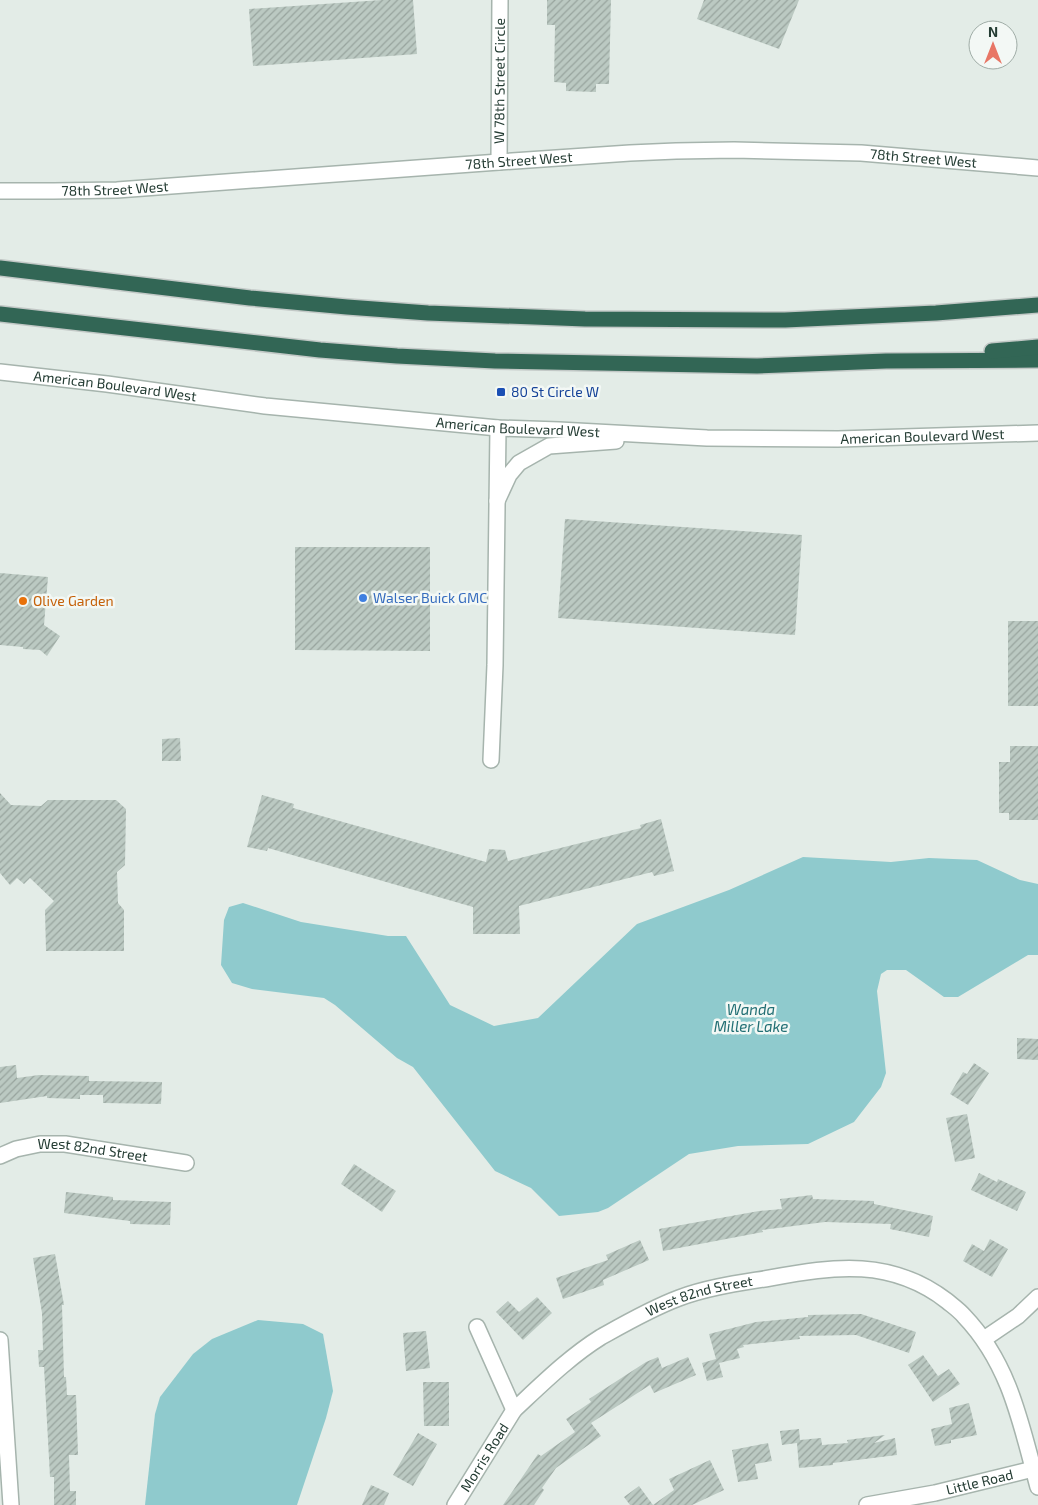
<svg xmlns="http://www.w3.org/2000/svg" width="1038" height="1505" viewBox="0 0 1038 1505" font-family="'Exo 2',sans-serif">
<defs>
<pattern id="building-hatch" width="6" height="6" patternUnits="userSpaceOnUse" patternTransform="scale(1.25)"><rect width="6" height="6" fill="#bbc9c2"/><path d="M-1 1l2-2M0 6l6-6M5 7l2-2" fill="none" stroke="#98a49e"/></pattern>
</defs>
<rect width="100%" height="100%" fill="#e3ece7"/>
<!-- water -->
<g fill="#8fcacd">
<polygon points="803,857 891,862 929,858 977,860 1020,880 1038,884 1038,955 1028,955 958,997 944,997 906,970 887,970 881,974 877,991 886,1073 881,1087 854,1122 808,1144 738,1146 689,1154 608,1208 598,1212 559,1216 531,1188 495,1171 413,1067 397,1058 335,1005 324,998 252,989 232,983 221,965 224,920 229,907 243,903 301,922 388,936 406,936 450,1005 494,1026 538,1018 637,924 729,890"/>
<polygon points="258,1320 303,1324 323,1334 333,1391 326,1418 297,1505 145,1505 155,1414 160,1397 193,1354 212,1339"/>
</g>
<!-- building -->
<g fill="url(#building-hatch)">
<polygon points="382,0 413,0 417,54 253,66 249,9"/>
<polygon points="547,0 611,0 609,84 596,84 596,92 566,91 566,83 554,82 555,25 547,25"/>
<polygon points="704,0 799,0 779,49 697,19"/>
<polygon points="565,519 802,535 795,635 558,618"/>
<polygon points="295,547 430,547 430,651 295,650"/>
<polygon points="0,573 48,577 44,625 60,636 47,656 40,650 23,649 23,647 0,645"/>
<rect x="1008" y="621" width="30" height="85"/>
<polygon points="180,738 181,761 162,761 162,739"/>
<polygon points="1010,746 1038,746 1038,820 1009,820 1009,813 999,813 999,762 1010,762"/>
<polygon points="0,793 11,805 41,806 48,800 116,800 126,809 125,865 117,872 118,903 124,910 124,951 46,951 45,910 54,901 30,878 24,884 17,878 10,885 0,873"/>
<polygon points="262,795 294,804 293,808 486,862 489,849 505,850 508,861 641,828 640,825 661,819 674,871 654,876 652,872 519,906 520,934 473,934 473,907 268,848 267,851 247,847"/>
<polygon points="1017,1038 1038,1039 1038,1060 1017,1059"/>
<polygon points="974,1063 989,1073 968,1105 950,1094 963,1072 967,1074"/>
<polygon points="16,1065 17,1078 39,1075 89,1076 89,1081 162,1082 161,1104 103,1103 103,1095 80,1095 80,1099 47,1098 47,1096 0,1103 0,1067"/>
<polygon points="967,1114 975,1158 955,1162 946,1118"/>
<polygon points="354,1164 396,1191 382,1212 341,1184"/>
<polygon points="979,1173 997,1182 998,1179 1026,1192 1017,1211 971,1190"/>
<polygon points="66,1192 113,1197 113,1200 171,1202 170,1225 130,1224 130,1221 64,1213"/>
<polygon points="812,1195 813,1199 874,1201 874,1204 933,1216 929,1237 890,1229 891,1224 825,1222 762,1230 763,1232 663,1251 659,1229 759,1211 782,1209 780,1199"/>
<polygon points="990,1239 1008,1249 992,1277 963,1261 972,1244 984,1251"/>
<polygon points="640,1240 649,1260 603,1280 604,1285 563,1299 556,1278 608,1260 606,1255"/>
<polygon points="55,1254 64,1305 62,1305 64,1377 66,1377 67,1395 76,1395 78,1455 69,1455 70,1491 76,1491 76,1505 54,1505 54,1477 50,1477 44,1367 39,1367 38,1350 43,1350 42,1313 33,1258"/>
<polygon points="537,1297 552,1313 523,1340 496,1312 508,1301 519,1312"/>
<polygon points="861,1314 916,1332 909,1353 856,1335 799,1336 800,1339 743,1345 744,1347 737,1349 740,1358 719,1363 723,1377 707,1381 702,1363 716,1359 709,1334 756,1322 808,1317 808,1315"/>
<polygon points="426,1331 430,1368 406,1371 403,1333"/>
<polygon points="923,1355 938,1376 949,1369 960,1384 933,1402 908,1365"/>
<polygon points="658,1357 662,1368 688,1357 696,1375 654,1393 650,1385 591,1423 601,1436 556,1468 542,1488 544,1490 534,1505 503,1505 538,1454 541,1456 575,1432 566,1419 591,1402 589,1399 646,1362"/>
<polygon points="423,1382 449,1382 449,1426 424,1426"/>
<polygon points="969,1403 977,1435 951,1440 951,1443 935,1446 931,1429 952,1424 949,1408"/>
<polygon points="799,1429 800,1440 821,1438 822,1445 848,1443 847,1440 885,1435 874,1443 895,1438 897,1455 833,1463 833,1465 799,1468 797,1443 782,1445 780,1431"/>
<polygon points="418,1433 437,1444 413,1486 393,1475"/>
<polygon points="768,1443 772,1461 755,1464 758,1479 738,1482 732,1450"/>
<polygon points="710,1460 724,1490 692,1505 630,1505 624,1497 639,1486 653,1505 674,1490 669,1479"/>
<polygon points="371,1485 389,1493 384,1505 362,1505"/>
</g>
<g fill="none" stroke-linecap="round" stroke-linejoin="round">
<defs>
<g id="minor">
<path id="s1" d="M499,162L500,0"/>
<polyline points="491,760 495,665 498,428"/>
<path id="s2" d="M0,1156L16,1149L40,1144H65L186,1163"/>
<path id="s3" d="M477,1327L514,1410C542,1384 569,1357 601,1337C626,1323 652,1308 679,1298C708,1287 740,1283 770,1278C835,1266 891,1258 947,1301C953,1306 959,1310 964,1316C1010,1364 1021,1424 1038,1487"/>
<polyline points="984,1339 1018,1316 1038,1297"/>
<polyline points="0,1340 11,1505"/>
<path id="s4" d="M455,1505L514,1410"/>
<path id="s5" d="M867,1505L935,1493L1033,1469"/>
</g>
<g id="tertiary">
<path id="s6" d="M0,191H54L117,190L499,162L630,153L676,151L734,150L861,153L1038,168"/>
<path id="s7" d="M0,372L107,384L265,406L498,428L559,430L707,438L838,439L1038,433"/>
<polyline points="497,501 509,475 519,463 549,446 616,441"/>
</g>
<g id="motorway">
<polyline points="0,268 250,298 347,307 428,313 585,319 785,320 936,313 1038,305"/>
<polyline points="0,314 320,350 397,356 495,361 757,366 886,361 1038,360"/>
<polyline points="992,351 1038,347"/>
</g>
</defs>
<!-- minor casing -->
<use href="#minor" stroke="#a6b4ad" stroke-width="18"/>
<!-- tertiary casing -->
<use href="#tertiary" stroke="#a6b4ad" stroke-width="18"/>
<!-- motorway casing -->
<use href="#motorway" stroke="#c2c8c6" stroke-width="18"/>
<!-- minor -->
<use href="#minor" stroke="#fff" stroke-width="15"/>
<!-- tertiary -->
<use href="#tertiary" stroke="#fff" stroke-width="15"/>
<!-- motorway -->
<use href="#motorway" stroke="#326655" stroke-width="15"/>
</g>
<!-- markers -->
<rect fill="#1a4fb4" stroke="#f3f8f5" stroke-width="2" x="496" y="387" width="10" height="10" rx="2.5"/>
<circle fill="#3f7fe0" stroke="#f3f8f5" stroke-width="2" cx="363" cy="598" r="5"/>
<circle fill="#e8710a" stroke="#f3f8f5" stroke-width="2" cx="23" cy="601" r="5"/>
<g text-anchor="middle" stroke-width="5" stroke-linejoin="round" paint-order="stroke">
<!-- street labels -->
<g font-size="14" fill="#243c33" stroke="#f3f8f5">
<text dy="5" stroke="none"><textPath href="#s1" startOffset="81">W 78th Street Circle</textPath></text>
<text dy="5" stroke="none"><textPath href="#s6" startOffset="925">78th Street West</textPath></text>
<text dy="5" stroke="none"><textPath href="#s6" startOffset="520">78th Street West</textPath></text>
<text dy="5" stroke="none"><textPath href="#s6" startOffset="115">78th Street West</textPath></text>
<text dy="5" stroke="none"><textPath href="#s7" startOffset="116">American Boulevard West</textPath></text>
<text dy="5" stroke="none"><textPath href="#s7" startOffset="521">American Boulevard West</textPath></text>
<text dy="5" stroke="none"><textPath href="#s7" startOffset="926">American Boulevard West</textPath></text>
<text dy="5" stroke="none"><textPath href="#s2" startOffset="95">West 82nd Street</textPath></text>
<text dy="5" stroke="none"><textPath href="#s3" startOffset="312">West 82nd Street</textPath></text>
<text dy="5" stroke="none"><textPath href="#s4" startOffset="56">Morris Road</textPath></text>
<text dy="5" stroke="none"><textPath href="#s5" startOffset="115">Little Road</textPath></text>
</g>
<!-- transit labels -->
<g font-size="14" fill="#164399" stroke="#f3f8f5" text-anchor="start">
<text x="511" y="397">80 St Circle W</text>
</g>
<!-- shop labels -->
<g font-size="14" fill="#366cbe" stroke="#f3f8f5" text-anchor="start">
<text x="373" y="603">Walser Buick GMC</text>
</g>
<!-- food labels -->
<g font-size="14" fill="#c56008" stroke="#f3f8f5" text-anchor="start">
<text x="33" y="606">Olive Garden</text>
</g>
<!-- water labels -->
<g font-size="15" font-style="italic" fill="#226f74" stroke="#f3f8f5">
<text x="751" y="1015">Wanda<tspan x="751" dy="17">Miller Lake</tspan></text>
</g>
</g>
<!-- north arrow -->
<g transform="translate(993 45)"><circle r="24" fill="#f3f8f5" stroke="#a0ada7"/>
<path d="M0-4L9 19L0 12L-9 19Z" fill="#e87665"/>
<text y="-8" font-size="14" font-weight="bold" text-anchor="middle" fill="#243c33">N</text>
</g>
</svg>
